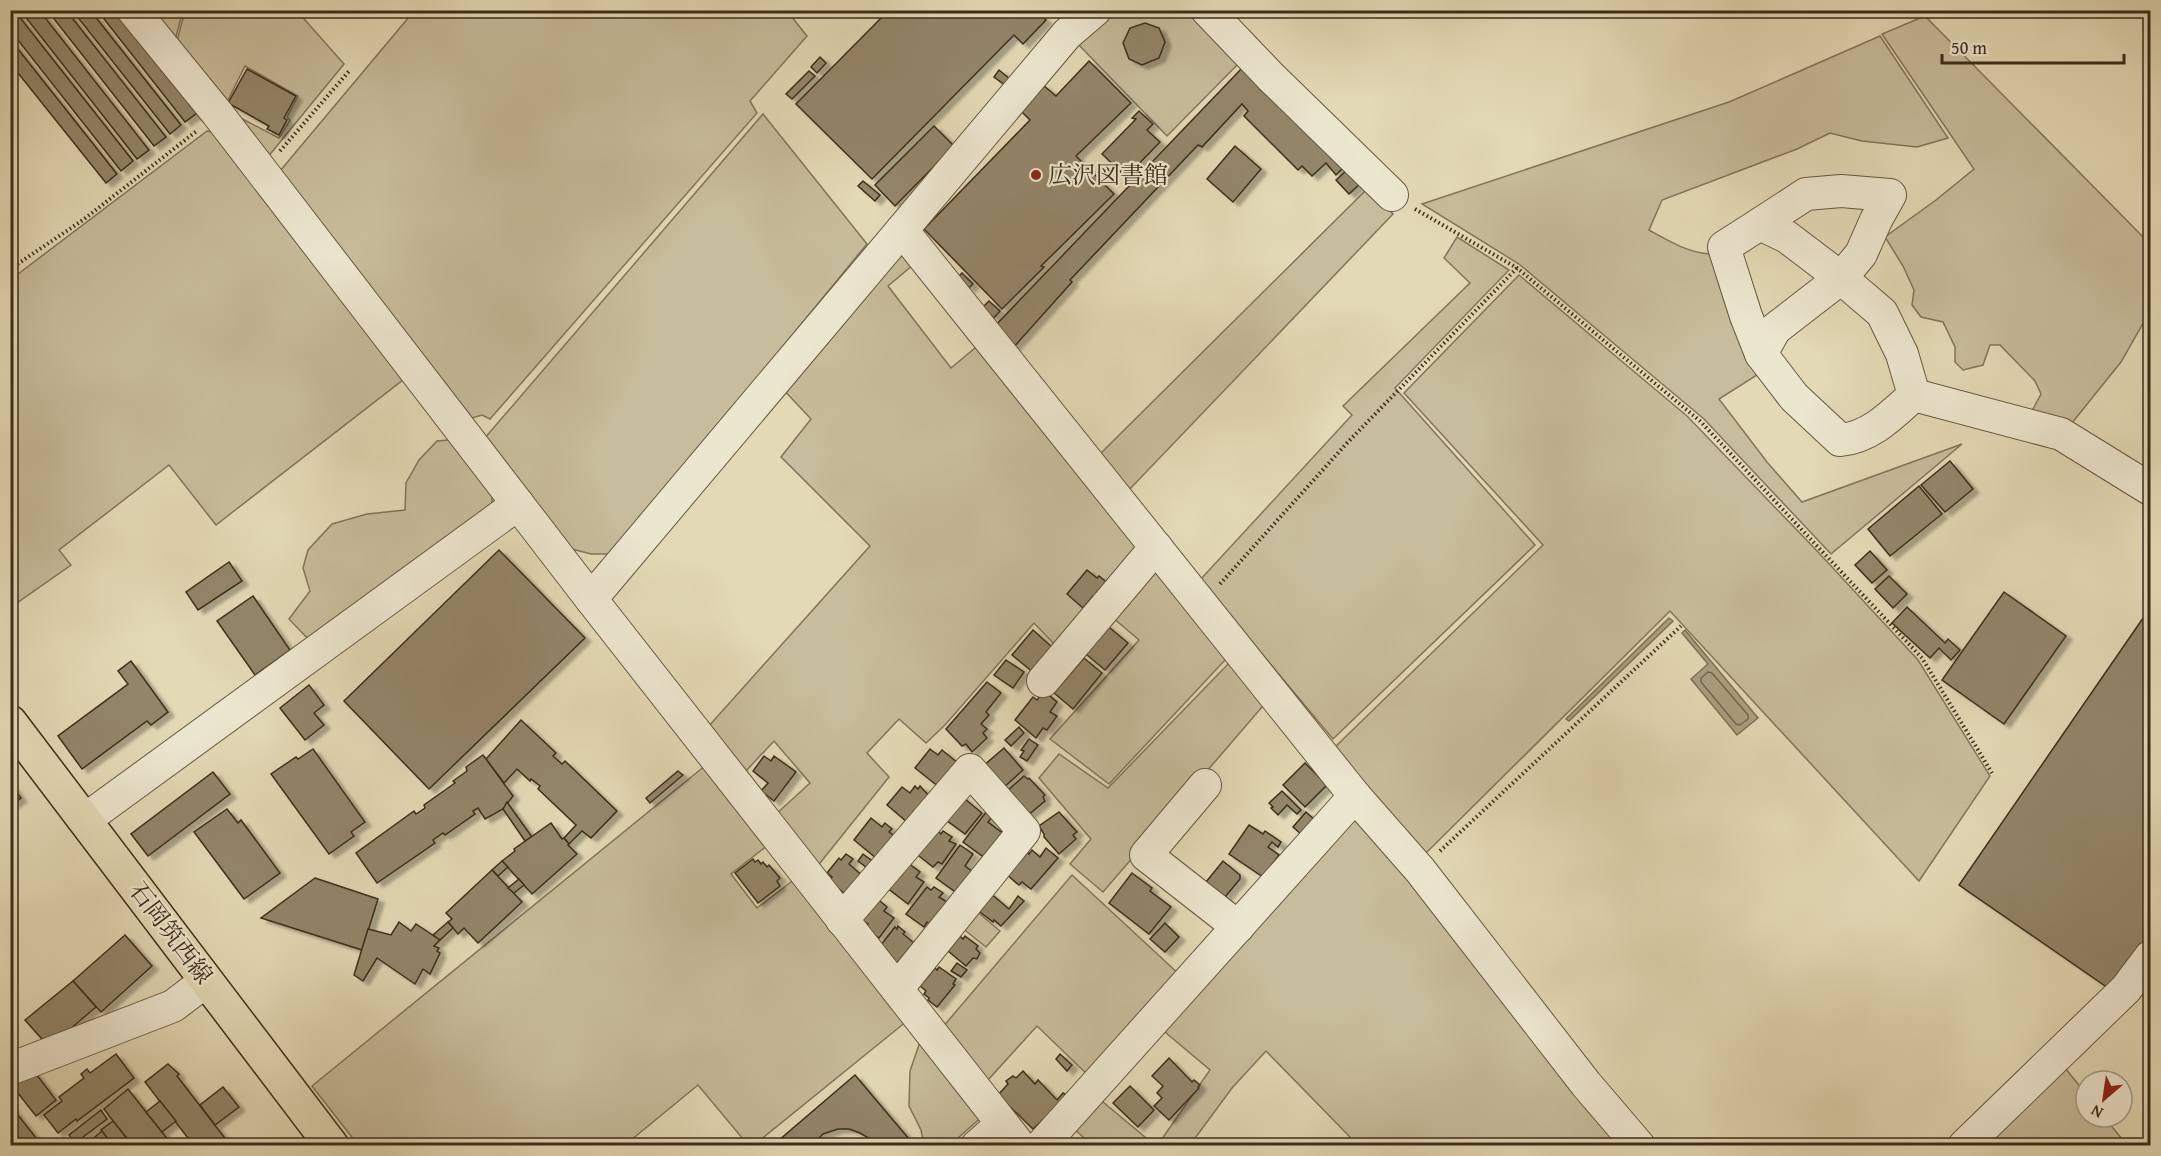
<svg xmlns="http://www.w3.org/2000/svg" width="2161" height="1156" viewBox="0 0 2161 1156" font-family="'Gentium Book Plus','Noto Serif JP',serif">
<defs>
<filter id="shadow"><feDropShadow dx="6" dy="4" stdDeviation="1.5" flood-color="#0004"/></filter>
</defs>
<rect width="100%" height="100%" fill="#e3d9b5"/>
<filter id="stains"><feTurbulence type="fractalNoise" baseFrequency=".00333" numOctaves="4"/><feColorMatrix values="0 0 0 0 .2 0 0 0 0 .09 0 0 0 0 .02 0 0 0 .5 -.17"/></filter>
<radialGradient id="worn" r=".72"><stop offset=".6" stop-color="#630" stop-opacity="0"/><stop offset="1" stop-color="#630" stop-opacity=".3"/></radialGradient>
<!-- green -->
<g fill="#c7bc9b" stroke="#82745a" stroke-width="1.5">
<polygon points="152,11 183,11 175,40"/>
<polygon points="185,11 297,11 344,64 267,158 231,113 279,138 290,120 287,117 298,96 245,66 224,108 175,48"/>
<polygon points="414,11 787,11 807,36 750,101 757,113 490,419 482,415 472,418 280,171"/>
<polygon points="1110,11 1193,11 1240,62 1167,136 1077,43"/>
<polygon points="1925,16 2150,244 2150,311 2121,362 2072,423 2032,411 2041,394 2035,381 2000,345 1990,345 1983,365 1963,370 1955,362 1955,347 1943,322 1921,317 1912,305 1914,290 1903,266 1885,237 1936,200 1974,169 1882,34"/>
<path d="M1880,36L1948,138L1917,147L1862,141L1830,133L1797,149L1662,200L1649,230C1667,240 1688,253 1710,254L1757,375L1719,399L1767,462L1802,502L1962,444L1831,554L1704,419L1519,264L1422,204L1729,102Z"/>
<polygon points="763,114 867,244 612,554 591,554 572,549 484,439"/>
<polygon points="207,131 217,133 408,376 216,525 169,465 59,550 71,565 11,607 10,265 18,274"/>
<polygon points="1369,187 1393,214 1128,491 1096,458"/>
<polygon points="1457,237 1509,270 1395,388 1535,545 1333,739 1200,580 1352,415 1343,406 1470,283 1444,258"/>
<polygon points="900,244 914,264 888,286 951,368 981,343 1142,548 1059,649 1034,623 945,725 926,743 899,719 867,753 889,777 816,868 774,816 810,783 774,741 745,772 708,727 870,546 781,457 811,419 781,387"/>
<polygon points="1519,275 1687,416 1819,553 1918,660 1990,776 1919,881 1670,611 1422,857 1335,747 1543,545 1404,393"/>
<polygon points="459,439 492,490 492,505 311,642 289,619 310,591 303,568 308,550 332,524 367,514 405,510 406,483 419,460 437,441"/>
<polygon points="1154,563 1226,659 1109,784 1050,739 1139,640 1112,617"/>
<polygon points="1231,661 1268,700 1103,892 1070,864 1091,839 1039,778 1059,754 1108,788"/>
<polygon points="706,765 768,845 731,874 757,908 795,879 907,1021 754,1145 748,1145 698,1085 625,1145 358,1145 312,1086"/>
<polygon points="1354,808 1622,1145 1343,1145 1350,1137 1266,1051 1232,1088 1190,1145 1157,1146 1210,1070 1159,1027"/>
<polygon points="1072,875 1181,976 1090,1077 1037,1026 987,1081 942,1028"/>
<polygon points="975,910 1000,931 986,947 961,927"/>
<polygon points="920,1042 985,1114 950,1145 924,1145 921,1130 909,1106 910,1071"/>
<polygon points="2062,1064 2086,1094 2086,1117 2104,1117 2127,1145 1975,1146"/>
<polygon points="1097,1097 1146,1138 1141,1145 1092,1145 1073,1128"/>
</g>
<!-- water -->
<g fill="#aa9f80" stroke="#7e7157" stroke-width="1.5">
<polygon points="1669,618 1673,621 1569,721 1566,719"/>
<polygon points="1685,630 1758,718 1737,735 1691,679 1708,664 1682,633"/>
</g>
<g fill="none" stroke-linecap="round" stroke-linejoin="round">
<!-- shore -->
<polygon stroke="#73664d" stroke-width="1.5" points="1708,672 1712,673 1748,715 1748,719 1740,725 1736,724 1701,682 1701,678"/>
</g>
<!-- building -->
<g fill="#93866b" stroke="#3c2d1a" stroke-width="1.5" filter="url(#shadow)">
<polygon points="10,10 14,10 133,161 121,171 10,30"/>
<polygon points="20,10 39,10 149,150 137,159"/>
<polygon points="47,10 66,10 166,137 154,146"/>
<polygon points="72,10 90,10 181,125 170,134"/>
<polygon points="97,10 116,10 197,113 185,122"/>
<polygon points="889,10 1040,10 1038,13 1046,20 1023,44 1014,35 872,179 796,104"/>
<polygon points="1145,23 1159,28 1165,42 1159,58 1142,65 1129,59 1123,43 1130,28"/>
<polygon points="10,39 117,174 106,183 10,63"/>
<polygon points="820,57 826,63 817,73 811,67"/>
<polygon points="1089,61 1131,103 1076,156 1114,194 1041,266 1044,267 1002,309 924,229 1030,120 1019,109 1043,85 1056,96"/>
<polygon points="1243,67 1344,167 1336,175 1326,163 1312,176 1302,166 1298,170 1244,116 1248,111 1242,104 1202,147 1198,145 1070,280 1072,282 1013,348 993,328"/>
<polygon points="247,69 296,96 284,118 287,120 279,135 267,129 269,126 228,103"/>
<polygon points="999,70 1010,79 1005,85 994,77"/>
<polygon points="809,71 815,76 792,99 786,94"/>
<polygon points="1139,111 1153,124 1147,130 1160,142 1126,177 1102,154 1136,119 1132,118"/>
<polygon points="934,126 954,146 895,206 875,185"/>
<polygon points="1235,146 1261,169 1233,202 1207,179"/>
<polygon points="1347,170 1360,184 1349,194 1336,180"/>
<polygon points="863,181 880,195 875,201 858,186"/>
<polygon points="962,273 973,284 969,288 958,277"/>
<polygon points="989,301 1000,311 994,318 982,308"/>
<polygon points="1950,461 1973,489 1945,512 1921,485"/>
<polygon points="1919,486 1942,514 1890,556 1868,529"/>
<polygon points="499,550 585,638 429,789 344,701"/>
<polygon points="1870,551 1887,570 1872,583 1855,565"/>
<polygon points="229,562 242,581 198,610 186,592"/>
<polygon points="1087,570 1097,578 1099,576 1110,585 1096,598 1093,596 1083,608 1067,594"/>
<polygon points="1889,576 1907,594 1893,608 1875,589"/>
<polygon points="2004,592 2066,636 2004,724 1942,680"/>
<polygon points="253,596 290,650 255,675 217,621"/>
<polygon points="1907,607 1945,643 1948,639 1960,650 1951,660 1939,648 1930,658 1892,623"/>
<polygon points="2150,608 2150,932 2111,990 1959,885"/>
<polygon points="1104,623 1128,643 1105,670 1081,650"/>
<polygon points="1033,630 1054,649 1034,673 1012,655"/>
<polygon points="1084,658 1102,673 1073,709 1054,693"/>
<polygon points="1006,660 1024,672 1013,688 994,675"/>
<polygon points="131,661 168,712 151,725 147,721 82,769 58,736 128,684 118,671"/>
<polygon points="987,682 1001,693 986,712 989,715 981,724 987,729 983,733 987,738 972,752 966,744 962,746 946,729"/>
<polygon points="309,685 324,705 314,713 324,725 305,740 280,708"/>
<polygon points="1044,691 1057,702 1050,712 1057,716 1047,730 1043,728 1036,738 1015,720 1033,697 1037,700"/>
<polygon points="521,720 556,753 553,756 562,764 565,761 617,811 591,838 582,831 569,844 564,838 576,825 538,789 540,786 531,779 530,781 517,769 504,783 486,759"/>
<polygon points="1019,727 1024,733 1011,746 1005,740"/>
<polygon points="1029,739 1038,745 1027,761 1020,757 1024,751 1021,750"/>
<polygon points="1004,748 1023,770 1002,789 982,767"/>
<polygon points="313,749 365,822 351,832 354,836 329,854 271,774 296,757 298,759"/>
<polygon points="930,749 938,755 942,750 958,763 939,787 915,768"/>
<polygon points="483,755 513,796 503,809 485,819 478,808 473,811 475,814 445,835 443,833 433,840 435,843 377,883 356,853 414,811 416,814 425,808 424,805 455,783 453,781 467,771 466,767"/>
<polygon points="764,756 771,761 774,756 796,772 774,801 761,791 768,783 753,771"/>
<polygon points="1305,763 1327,785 1305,807 1283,785"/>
<polygon points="678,771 683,775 650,803 646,798"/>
<polygon points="213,772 230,794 148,856 131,834"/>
<polygon points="1024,776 1028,779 1029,778 1045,795 1043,797 1045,801 1027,816 1005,793"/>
<polygon points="10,783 21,798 10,806"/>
<polygon points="915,786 918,789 920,786 931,798 907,822 887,805 902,787 910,793"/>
<polygon points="1282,791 1301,810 1297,814 1287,805 1278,815 1271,808 1273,807 1269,803"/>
<polygon points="959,794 982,813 965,834 942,817"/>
<polygon points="507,802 532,837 525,841 503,809"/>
<polygon points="990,807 997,811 988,822 1008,837 989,861 963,842"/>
<polygon points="227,809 238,823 241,820 280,873 244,899 194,832"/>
<polygon points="1059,812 1077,832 1073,835 1076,839 1059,854 1044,837 1044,834 1039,826"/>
<polygon points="1306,812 1316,821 1303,836 1293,827"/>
<polygon points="871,818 882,827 885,823 892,829 889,832 895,836 876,858 854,840"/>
<polygon points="551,823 562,839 564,838 569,844 568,845 577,854 532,894 502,861 515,851 514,849"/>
<polygon points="1249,825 1263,834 1265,831 1281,842 1278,847 1272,842 1268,847 1279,855 1263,877 1229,854"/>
<polygon points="934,828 941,834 943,831 952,837 949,841 956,844 942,864 938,862 933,867 914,852"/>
<polygon points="960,845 973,854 965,866 977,875 961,896 936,878"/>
<polygon points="1046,848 1058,858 1031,889 1022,882 1019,885 1006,874 1027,851 1029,854 1032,850 1040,857"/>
<polygon points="846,854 853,859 849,864 864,877 849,897 829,881 832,877 827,873 839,858 841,860"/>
<polygon points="863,854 875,863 870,870 858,861"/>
<polygon points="753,859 755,862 758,860 761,864 763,862 767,867 769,865 780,878 777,881 780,886 758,903 735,873"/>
<polygon points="904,860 920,872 916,877 924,882 908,904 886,887"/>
<polygon points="502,861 508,867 498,876 492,870"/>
<polygon points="1223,861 1240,875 1240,879 1221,902 1202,887"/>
<polygon points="492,870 522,902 478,943 464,928 458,934 448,922 452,919 446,913"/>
<polygon points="1132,873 1152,888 1150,891 1171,907 1149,934 1109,903"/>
<polygon points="315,878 378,899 362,950 261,918"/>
<polygon points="519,879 524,885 514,893 508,888"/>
<polygon points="927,887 931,890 934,887 943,893 939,897 947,902 930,924 927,922 924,927 906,914"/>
<polygon points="989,892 1009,909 1018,896 1024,901 1001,926 994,920 993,922 980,912"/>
<polygon points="879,900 887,907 884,911 894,918 879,938 865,928 868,924 862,920"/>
<polygon points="399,922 411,931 416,924 440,940 434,946 439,948 437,951 440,953 430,974 423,969 415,984 377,958 363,981 354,975 368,929 391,935"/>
<polygon points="448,922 453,928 440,940 433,935"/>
<polygon points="1165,923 1179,937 1165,952 1150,939"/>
<polygon points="898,926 905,932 903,934 914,943 897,963 885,954 887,950 881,945 895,927 897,929"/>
<polygon points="125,935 152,966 101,1012 73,981"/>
<polygon points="960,936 963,939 965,936 978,946 976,949 980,953 977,959 973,958 966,966 948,951"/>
<polygon points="957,963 967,970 961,977 951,971"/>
<polygon points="939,967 956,979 953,984 955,985 937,1007 928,1000 929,998 924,994 926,991 920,986 935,968 937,970"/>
<polygon points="73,981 96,1007 49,1047 25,1020"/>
<polygon points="116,1054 134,1078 77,1121 76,1119 58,1133 44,1115 62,1101 59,1097 84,1078 81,1074 87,1069 90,1073"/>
<polygon points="1060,1054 1072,1065 1067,1071 1056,1059"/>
<polygon points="1169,1058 1192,1082 1194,1080 1200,1085 1198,1087 1199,1088 1169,1120 1154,1106 1162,1098 1157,1093 1163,1086 1152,1076"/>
<polygon points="168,1064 179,1074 177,1076 231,1146 194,1146 145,1082"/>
<polygon points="30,1066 56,1100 36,1116 10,1083"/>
<polygon points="1023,1071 1035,1084 1038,1080 1057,1100 1063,1093 1068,1096 1033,1129 998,1095 1008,1084 1006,1081 1013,1076 1016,1078"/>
<polygon points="855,1075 915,1146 874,1146 872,1140 860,1133 849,1129 838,1129 823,1134 820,1137 819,1146 781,1146 778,1141"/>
<polygon points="1130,1086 1154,1110 1138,1127 1113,1103"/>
<polygon points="223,1087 239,1107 215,1125 200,1105"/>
<polygon points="128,1089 162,1132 173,1146 133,1146 113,1121 104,1109"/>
<polygon points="160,1101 176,1121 162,1132 146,1112"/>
<polygon points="10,1105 40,1143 43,1141 46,1146 10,1146"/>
<polygon points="101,1110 107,1119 75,1143 69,1135"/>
<polygon points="113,1121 133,1146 113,1146 101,1130"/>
<polygon points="102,1131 113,1146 84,1146"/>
</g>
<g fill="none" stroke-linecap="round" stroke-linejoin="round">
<defs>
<g id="minor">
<polyline points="133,10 217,113 591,599 1020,1146"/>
<polyline points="1207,10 1271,77 1392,195"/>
<polyline points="1760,224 1806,194 1841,191 1890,195 1876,220 1861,254 1841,278 1775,329 1761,354"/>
<polyline points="902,230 1355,796 1420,870 1586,1084 1639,1146"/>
<path d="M1914,395L1902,354L1882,313L1841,278L1787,237L1760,224L1724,247L1746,316L1761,354L1794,397L1840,440C1870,438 1893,414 1914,395L2061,434L2150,489"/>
<polyline points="591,599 1067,34 1095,10"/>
<polyline points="1043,681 1156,547"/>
<polyline points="1205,785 1146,855 1238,927"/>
<polyline points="86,819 518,504"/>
<polyline points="842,920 970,770 1024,831 897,989"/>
<polyline points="10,1069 173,1006 206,981"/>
<polyline points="977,1146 1002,1124"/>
<polyline points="1041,1146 1355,796"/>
<polyline points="1964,1146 2126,989 2150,957"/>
</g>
<polyline id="major" points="10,722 332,1146"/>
</defs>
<!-- minor casing -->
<use href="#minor" stroke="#665841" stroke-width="34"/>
<!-- major casing -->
<use href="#major" stroke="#3c2d1a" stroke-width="36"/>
<!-- path -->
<g stroke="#3c2d1a" stroke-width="4" stroke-dasharray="1.5 3" stroke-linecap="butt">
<polyline points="280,151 350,70"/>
<polyline points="1415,209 1517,268 1700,421 1922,658 1992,773"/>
<polyline points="10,269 83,220 198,130"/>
<polyline points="1220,584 1347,443 1517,268"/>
<polyline points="1440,851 1681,626"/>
</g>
<!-- minor -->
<use href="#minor" stroke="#ede6cf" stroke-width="32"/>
<!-- major -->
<use href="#major" stroke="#e3d9b5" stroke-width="33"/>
</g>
<!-- markers -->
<circle fill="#8f2418" stroke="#ede6cf" stroke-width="2" cx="1036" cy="175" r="6"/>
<g text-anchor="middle" stroke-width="4.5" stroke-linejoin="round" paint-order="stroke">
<!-- poi labels -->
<g font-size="24" fill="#3c2d1a" stroke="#ede6cf" text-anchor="start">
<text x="1048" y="183">広沢図書館</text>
</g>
<!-- street labels -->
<g font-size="24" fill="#3c2d1a" stroke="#ede6cf">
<text transform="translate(171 933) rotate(53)" y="8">石岡筑西線</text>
</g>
</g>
<!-- margin -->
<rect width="2161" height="1156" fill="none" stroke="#e3d9b5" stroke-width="36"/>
<rect x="12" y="12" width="2137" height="1132" fill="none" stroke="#3c2d1a" stroke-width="3"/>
<rect x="18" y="18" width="2125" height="1120" fill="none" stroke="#3c2d1a" stroke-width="1.5"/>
<!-- north arrow -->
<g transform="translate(2104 1099) rotate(209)"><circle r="28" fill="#ede6cf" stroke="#a69c87" stroke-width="1.5"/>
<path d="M0-4.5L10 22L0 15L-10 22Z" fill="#8f2418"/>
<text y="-9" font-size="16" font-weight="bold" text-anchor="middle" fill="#3c2d1a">N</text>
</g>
<!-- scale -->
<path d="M1942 54v9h182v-9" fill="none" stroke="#3c2d1a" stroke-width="3"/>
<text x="1951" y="54" font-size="18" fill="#3c2d1a" stroke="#ede6cf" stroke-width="4.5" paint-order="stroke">50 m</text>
<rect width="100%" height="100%" filter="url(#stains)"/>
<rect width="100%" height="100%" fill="url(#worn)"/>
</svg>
